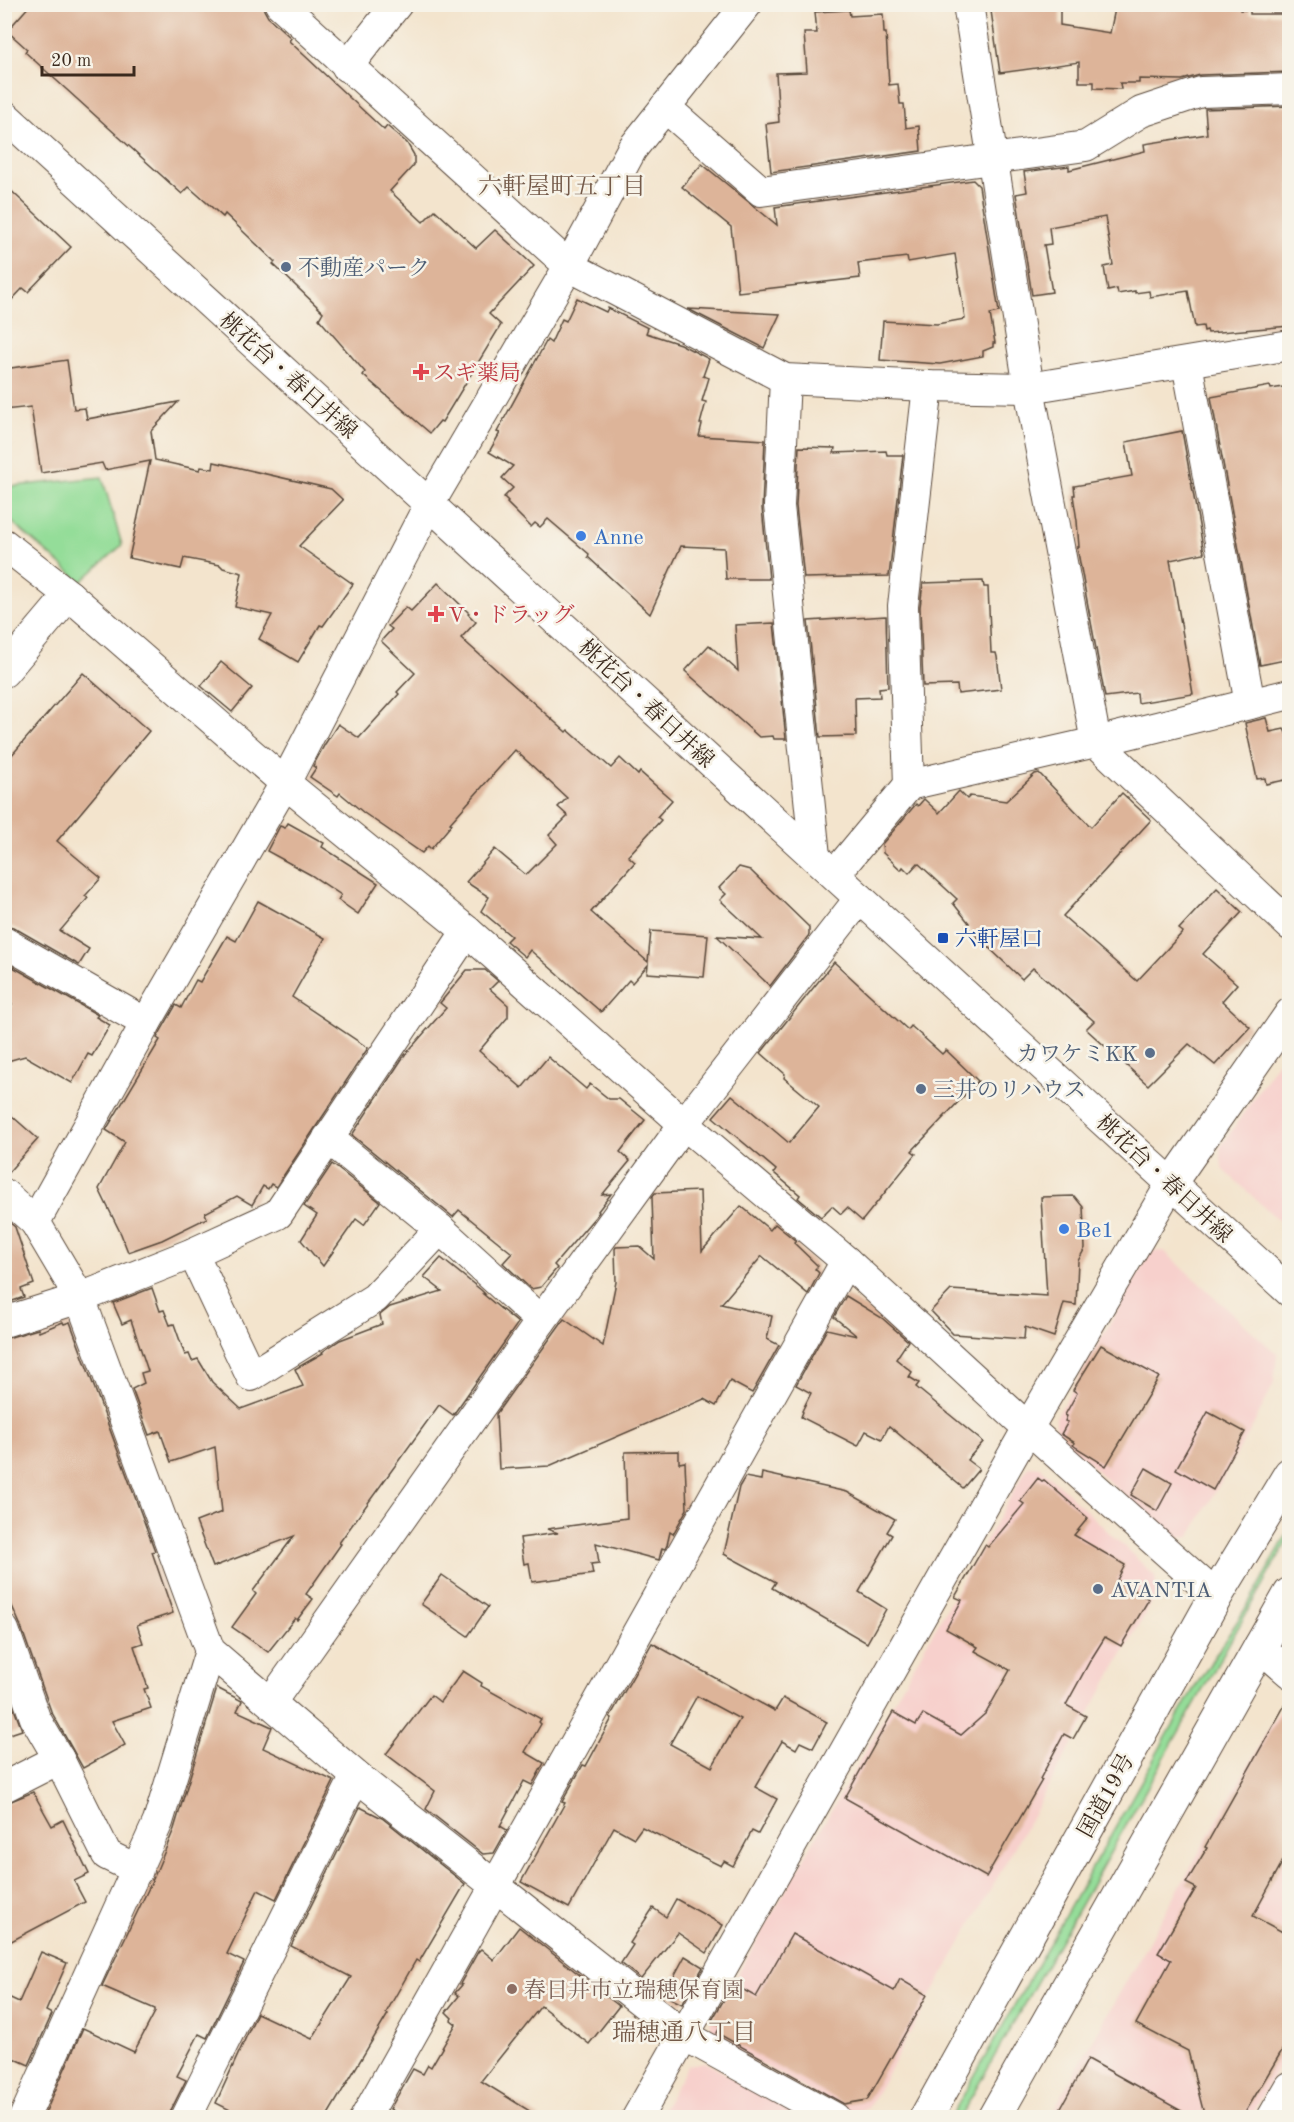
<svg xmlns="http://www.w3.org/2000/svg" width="1294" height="2122" viewBox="0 0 1294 2122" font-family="'Old Standard TT','Noto Serif JP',serif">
<rect width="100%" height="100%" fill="#f7f3e8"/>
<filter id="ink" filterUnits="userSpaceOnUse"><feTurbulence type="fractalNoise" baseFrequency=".0167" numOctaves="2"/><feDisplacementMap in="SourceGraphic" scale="12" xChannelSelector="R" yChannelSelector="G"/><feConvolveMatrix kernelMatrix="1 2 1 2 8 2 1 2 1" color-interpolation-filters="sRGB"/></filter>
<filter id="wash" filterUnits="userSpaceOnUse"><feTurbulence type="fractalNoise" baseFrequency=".008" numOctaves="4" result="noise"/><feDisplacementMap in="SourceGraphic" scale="24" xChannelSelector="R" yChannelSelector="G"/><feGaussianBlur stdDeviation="1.35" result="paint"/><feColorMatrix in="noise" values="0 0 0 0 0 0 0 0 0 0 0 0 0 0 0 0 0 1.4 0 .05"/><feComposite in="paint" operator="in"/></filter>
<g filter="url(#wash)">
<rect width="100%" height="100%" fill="#f3e4cd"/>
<!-- built -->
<g fill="#f7d0cc">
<polygon points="1289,1045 1289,1230 1222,1168 1220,1148"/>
<polygon points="1151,1251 1164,1251 1277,1354 1274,1383 1255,1422 1190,1536 1171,1539 1056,1433 1056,1418"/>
<polygon points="1028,1466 1040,1467 1155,1576 1157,1593 868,2108 847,2113 714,2037 710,2023"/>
<polygon points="1283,1704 1289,1704 1289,2048 1250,2117 1049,2118"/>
<polygon points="705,2062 803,2118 658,2118 688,2065"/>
</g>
<!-- green -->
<g fill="#94dd99" stroke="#68845c" stroke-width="1.5">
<polygon points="102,477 122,545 81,582 5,516 5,487"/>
<polygon points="1289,1531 1289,1538 960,2117 951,2117 1190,1695 1247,1606"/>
</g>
<g id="blocks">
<!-- building -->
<g fill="#ddb499" fill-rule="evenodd">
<polygon points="31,4 263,4 264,10 268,17 291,38 289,41 384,130 387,126 407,143 414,155 414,165 390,191 423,222 435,210 476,248 495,230 534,266 489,314 501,325 442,422 440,421 430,433 363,375 365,372 319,319 323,312 273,264 275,262 225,214 223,217 189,187 182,194 25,52 27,49 7,31"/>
<polygon points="990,4 1060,4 1060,25 1110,33 1116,4 1240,4 1240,10 1250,10 1250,14 1290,14 1290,72 1200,75 1182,80 1139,79 1139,83 1120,83 1121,89 1094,88 1094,82 1079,82 1079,62 1000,73"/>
<polygon points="849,10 850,16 883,14 884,33 886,33 889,85 898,84 900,104 904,104 906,128 919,126 921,151 771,172 766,124 779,122 776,73 807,72 804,33 817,33 815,12"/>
<polygon points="1290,106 1290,326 1208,333 1207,330 1204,331 1203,326 1195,327 1188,291 1150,297 1149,291 1135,293 1135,291 1118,294 1117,289 1108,291 1104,267 1113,265 1105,217 1049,227 1051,244 1044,245 1052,292 1032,295 1016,194 1027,192 1024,172 1069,166 1069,170 1145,151 1144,144 1207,134 1205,109"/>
<polygon points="702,164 777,225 775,207 973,180 979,186 999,312 990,314 995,343 993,343 993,347 983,351 983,356 940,364 880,360 883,321 937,324 965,319 955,254 908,262 907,257 858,263 860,278 738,292 731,227 682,187"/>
<polygon points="4,184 71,247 28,292 23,288 4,308"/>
<polygon points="577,298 606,312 608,308 648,328 646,333 680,344 709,359 703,376 709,378 702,401 706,402 700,424 702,424 699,436 765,440 762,508 769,579 726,579 724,548 681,546 650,614 588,557 589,554 548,519 540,527 535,523 531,527 507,503 508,501 504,497 513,488 502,478 513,466 489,452 500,433 497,432 547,340 551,343 562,319 566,321"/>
<polygon points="688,309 780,314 764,348"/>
<polygon points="67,360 74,409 85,408 87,419 178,402 151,431 155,460 200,470 201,467 213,469 214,462 331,489 343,500 299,546 353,584 323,626 320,625 298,662 259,639 272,615 235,607 242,573 223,568 220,565 184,558 181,569 129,558 150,461 105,470 102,463 41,473 31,407 4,410 4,369"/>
<polygon points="1270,386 1271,389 1290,386 1290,659 1260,665 1211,397"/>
<polygon points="1182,431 1204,553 1170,560 1193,694 1138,703 1137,693 1105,697 1077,547 1079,547 1077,521 1073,495 1075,495 1074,486 1132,476 1126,442"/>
<polygon points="799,447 835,448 834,453 886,451 887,455 903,455 889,576 804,578 796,506"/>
<polygon points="983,581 984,587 988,587 991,653 996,653 997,657 1001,689 958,694 957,685 923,686 920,607 923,583"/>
<polygon points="438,583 469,613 468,614 476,622 461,638 566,732 568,730 611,768 620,758 638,775 640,772 672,800 657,817 661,820 628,856 635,862 591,912 648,962 651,931 708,935 704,977 647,973 648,965 632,983 629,980 601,1012 530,950 525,957 506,941 511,936 481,911 489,897 466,882 495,849 526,875 557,844 549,835 568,816 558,807 567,798 515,750 450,823 452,824 431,849 428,846 422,853 364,813 340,793 338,796 310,777 316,768 313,766 325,744 338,724 359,738 399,694 397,692 415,673 381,641 392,629 388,626 406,607 411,611"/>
<polygon points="886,616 888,687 879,688 880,697 855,698 856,736 820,737 808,621"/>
<polygon points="774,623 786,739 774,739 773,736 759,737 685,671 709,645 738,671 735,625"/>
<polygon points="221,662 252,688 232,712 201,686"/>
<polygon points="83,673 149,731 57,841 101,878 85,896 88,898 60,931 89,949 79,965 13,927 4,925 4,764"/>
<polygon points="1266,718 1270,732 1284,729 1286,733 1290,732 1290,779 1266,784 1265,778 1257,779 1245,723"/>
<polygon points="1039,773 1091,827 1122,793 1151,820 1063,916 1137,981 1183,932 1179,929 1217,888 1242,912 1203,954 1237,984 1222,1001 1250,1027 1215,1065 1189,1044 1148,1085 1086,1029 1094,1021 1033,968 1022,979 966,926 969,923 953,903 957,899 918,863 909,873 903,867 901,870 883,853 882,844 916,804 918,806 924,799 939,813 959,791 967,799 970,796 1006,801 1035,774"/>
<polygon points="288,823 324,843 322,847 378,883 358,914 338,900 341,895 311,875 267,851 280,826 285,828"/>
<polygon points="739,867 750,870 809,927 809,935 770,986 717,936 762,939 720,900 726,894 719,888"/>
<polygon points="258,901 325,938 292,997 368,1048 276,1187 271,1184 268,1189 263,1186 252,1205 237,1196 205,1213 207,1218 162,1240 128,1252 121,1234 99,1189 125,1142 106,1130 160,1040 157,1038 176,1005 181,1008 196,980 200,982 227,936 236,941"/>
<polygon points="4,962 98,1015 96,1017 110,1025 92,1056 88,1054 72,1083 25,1056 4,1062 4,1017 12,1005 4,999"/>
<polygon points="834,962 908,1030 911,1026 942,1054 946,1050 978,1081 912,1151 916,1154 862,1221 847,1208 841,1214 832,1206 821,1217 798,1198 800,1195 774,1173 776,1170 713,1117 732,1095 789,1143 819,1107 784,1078 785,1074 761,1053"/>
<polygon points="467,970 485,970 498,981 490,989 508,1005 508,1017 479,1051 522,1088 548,1057 586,1089 590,1084 609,1099 619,1099 645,1120 620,1152 630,1161 602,1195 611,1194 598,1211 599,1212 596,1216 554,1265 557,1268 541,1287 531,1289 503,1263 512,1253 459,1210 453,1217 352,1135 404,1056 446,1008 440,1003"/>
<polygon points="4,1109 38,1139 4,1177"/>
<polygon points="332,1164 380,1202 364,1225 356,1219 323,1266 301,1240 317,1215 304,1206"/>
<polygon points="700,1191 702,1251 741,1206 770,1230 775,1224 796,1241 794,1243 818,1266 815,1269 819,1273 808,1294 762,1256 721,1304 772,1316 767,1339 779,1345 752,1393 730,1381 716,1406 704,1399 549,1466 499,1469 496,1414 564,1319 603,1346 616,1282 615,1249 616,1247 639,1246 654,1259 652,1197 655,1193"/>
<polygon points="1074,1196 1083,1207 1085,1248 1078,1261 1076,1305 1064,1303 1054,1337 1025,1327 1024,1339 953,1334 931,1311 951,1290 1047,1296 1041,1197"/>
<polygon points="4,1218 15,1227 34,1284 21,1289 24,1297 4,1304"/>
<polygon points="441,1258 481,1290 485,1294 483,1294 518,1323 453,1415 439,1405 339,1543 341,1544 306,1594 313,1599 297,1620 295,1618 268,1652 232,1627 256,1594 253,1591 294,1536 213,1567 196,1522 222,1512 215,1447 171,1462 160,1431 149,1435 132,1389 144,1383 141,1373 148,1371 131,1320 122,1324 113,1303 152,1288 160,1311 164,1310 170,1325 174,1324 185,1355 189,1354 192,1361 198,1359 212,1382 241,1409 303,1386 295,1369 323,1353 322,1352 340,1340 382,1324 380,1315 390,1307 442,1291 424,1277"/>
<polygon points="846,1296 882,1318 908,1341 896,1359 912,1372 909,1377 919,1383 916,1387 983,1442 967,1460 979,1469 963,1488 889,1426 882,1439 866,1431 858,1446 801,1417 803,1412 802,1411 811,1393 796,1385 827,1329 857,1336 834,1317"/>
<polygon points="63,1322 64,1324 70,1322 155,1551 152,1552 173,1613 137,1625 143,1643 134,1646 148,1688 144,1689 151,1708 112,1721 125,1745 83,1768 51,1711 20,1624 4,1588 4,1339 38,1329 39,1332"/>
<polygon points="1101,1345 1159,1377 1106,1466 1077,1448 1073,1445 1075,1443 1061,1434 1068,1422 1065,1421 1067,1416 1065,1415 1077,1393 1073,1390"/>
<polygon points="1208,1412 1245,1432 1213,1490 1176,1469"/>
<polygon points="679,1451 679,1463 685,1462 687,1509 673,1534 670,1532 667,1545 665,1549 662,1548 659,1560 596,1543 599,1563 591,1564 593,1574 532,1582 529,1563 524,1564 520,1538 558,1533 547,1529 627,1518 625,1452"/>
<polygon points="1146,1468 1172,1483 1157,1511 1131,1495"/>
<polygon points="762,1473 847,1492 895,1519 887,1532 892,1535 859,1592 886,1609 867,1643 772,1588 776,1582 724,1554 739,1487 745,1477 761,1480"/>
<polygon points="1038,1478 1042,1481 1044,1480 1088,1518 1074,1535 1125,1565 1117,1580 1149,1599 1121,1646 1105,1637 1090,1661 1066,1705 1086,1716 1073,1739 1064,1734 1040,1779 1042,1780 986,1877 845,1798 893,1712 916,1725 923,1714 961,1735 986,1713 1010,1670 975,1651 978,1647 946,1629 962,1600 955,1597 985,1545 988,1547 1024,1504 1020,1501"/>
<polygon points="442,1575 488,1607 468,1636 421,1604"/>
<path d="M652,1643L775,1711L783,1698L827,1722L813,1748L800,1742L796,1749L782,1741L755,1787L777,1799L758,1834L752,1831L733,1866L724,1861L721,1866L642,1827L634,1838L614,1827L569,1908L521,1882L565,1803L562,1802L583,1765L586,1766L612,1718L610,1717ZM697,1696L740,1719L712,1767L670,1744Z"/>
<polygon points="463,1671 482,1683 481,1686 541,1719 539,1722 541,1724 525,1752 544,1763 532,1785 524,1781 500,1826 507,1830 494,1853 483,1854 426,1809 435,1791 386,1754 431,1695 440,1702"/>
<polygon points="5,1685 22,1730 4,1736 4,1685"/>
<polygon points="217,1688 242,1701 237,1711 272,1727 263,1748 334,1781 276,1899 258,1890 227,1954 244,1962 207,2038 199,2034 177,2076 186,2080 171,2110 169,2118 43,2118 83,2028 134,2052 155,2012 155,2009 102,1986 154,1877 174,1829"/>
<polygon points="1290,1696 1290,1848 1253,1916 1290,1936 1290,2037 1242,2118 1205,2118 1188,2051 1136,2024 1171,1960 1158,1953 1196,1888 1186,1883 1207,1848 1205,1847"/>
<polygon points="33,1792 52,1826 63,1820 89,1874 74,1881 85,1902 4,1945 4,1804"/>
<polygon points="360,1807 382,1818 465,1884 419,1962 416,1960 391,2004 386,2013 388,2014 326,2118 246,2118 216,2103 257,2013 312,2039 351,1977 291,1946"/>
<polygon points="676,1899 723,1925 707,1953 678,1933 641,1979 621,1963 633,1945 630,1943 653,1908 666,1917"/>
<polygon points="519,1927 619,2006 589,2044 541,2006 481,2081 541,2118 405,2118 390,2109 413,2069 423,2074 428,2065 431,2067 456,2024 451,2020 452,2018 446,2012 459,1996 455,1993 462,1985 460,1984 478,1952 481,1949 494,1960"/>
<polygon points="792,1934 894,1991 900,1979 927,1995 867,2100 844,2104 717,2033 721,2025 712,2020 733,1984 756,1997"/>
<polygon points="41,1952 67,1963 46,2011 52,2014 29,2065 4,2054 4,1995 19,2002"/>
<polygon points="685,1956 703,1967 682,2004 664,1995"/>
<polygon points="1088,2059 1194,2118 1055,2118"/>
</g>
</g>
</g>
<g filter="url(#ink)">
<use href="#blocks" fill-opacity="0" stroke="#574638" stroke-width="1.5"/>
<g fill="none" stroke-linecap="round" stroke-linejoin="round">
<defs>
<g id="minor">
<polyline points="280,4 569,266 785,379 928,386 1029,388 1290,345"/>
<polyline points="747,4 632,149 569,266 430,503 285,783 146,1023 35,1222 80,1298 210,1651 356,1776 684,2035 835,2118"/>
<polyline points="968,4 1029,388 1096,742 1290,925"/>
<polyline points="347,67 397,4"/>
<polyline points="665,107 761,191 1086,146 1141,112 1201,92 1290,89"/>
<polyline points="4,115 1290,1292"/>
<polyline points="1187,363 1250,704"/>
<polyline points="785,379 779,506 815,856"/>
<polyline points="4,544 69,595 285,783 467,931 684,1124 846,1261 1028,1428 1216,1596"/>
<polyline points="4,672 69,595"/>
<polyline points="909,785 903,606 928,386"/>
<polyline points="835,874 909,785 1096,742 1290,694"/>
<polyline points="4,942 146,1023"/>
<polyline points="328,1138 440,1229 541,1321"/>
<polyline points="4,1194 35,1222"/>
<polyline points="193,1253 251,1376 375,1298 440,1229"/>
<polyline points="4,1322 80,1298 193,1253 278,1214 467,931"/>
<polyline points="4,1630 35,1718 59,1759 107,1855 138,1870"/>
<polyline points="1259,1646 1290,1673"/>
<polyline points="271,1702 541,1321 684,1124 860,898"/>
<polyline points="4,1787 59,1759"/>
<polyline points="24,2118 158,1822 210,1651"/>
<polyline points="186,2118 356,1776"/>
<polyline points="365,2118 846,1261"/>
<polyline points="637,2118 1028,1428 1171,1184 1290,1013"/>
<polyline points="1272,2118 1290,2087"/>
</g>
<g id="highway">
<polyline points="926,2118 1216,1596 1290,1474"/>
<polyline points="994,2118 1290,1594"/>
</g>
</defs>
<!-- minor casing -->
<use href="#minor" stroke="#574638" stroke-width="32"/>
<!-- highway casing -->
<use href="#highway" stroke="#574638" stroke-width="35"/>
<!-- minor -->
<use href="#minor" stroke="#fff" stroke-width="30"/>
<!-- highway -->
<use href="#highway" stroke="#fff" stroke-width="33"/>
</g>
</g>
<!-- markers -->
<g fill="#5c6f8a" stroke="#f7f3e8" stroke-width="2">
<circle cx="286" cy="267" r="6"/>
<circle cx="1150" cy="1053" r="6"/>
<circle cx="921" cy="1089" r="6"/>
<circle cx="1098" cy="1589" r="6"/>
</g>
<g fill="#e0444e" stroke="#f7f3e8" stroke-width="2">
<path d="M418 363h6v6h6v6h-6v6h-6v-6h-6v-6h6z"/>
<path d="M433 605h6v6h6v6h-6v6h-6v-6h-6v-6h6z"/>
</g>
<g fill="#3f7fe0" stroke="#f7f3e8" stroke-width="2">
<circle cx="581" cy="536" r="6"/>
<circle cx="1064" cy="1229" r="6"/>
</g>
<rect fill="#1a4fb4" stroke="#f7f3e8" stroke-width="2" x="937" y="932" width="12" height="12" rx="3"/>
<circle fill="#8d6e63" stroke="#f7f3e8" stroke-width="2" cx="512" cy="1989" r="6"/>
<g text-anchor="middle" stroke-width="5" stroke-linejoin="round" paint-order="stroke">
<!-- service labels -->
<g font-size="22" fill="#4e5e75" stroke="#f7f3e8" text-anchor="start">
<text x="298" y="275">不動産パーク</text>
<text x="1138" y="1061" text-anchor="end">カワケミKK</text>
<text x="933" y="1097">三井のリハウス</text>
<text x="1110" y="1597">AVANTIA</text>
</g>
<!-- health labels -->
<g font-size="22" fill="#be3a42" stroke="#f7f3e8" text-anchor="start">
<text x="433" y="380">スギ薬局</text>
<text x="448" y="622">V・ドラッグ</text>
</g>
<!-- street labels -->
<g font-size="22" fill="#3b2a1e" stroke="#f7f3e8">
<text transform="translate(289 375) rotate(42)" y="8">桃花台・春日井線</text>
<text transform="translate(647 703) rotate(43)" y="8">桃花台・春日井線</text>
<text transform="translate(1165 1178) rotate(43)" y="8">桃花台・春日井線</text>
<text transform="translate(1105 1795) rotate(-61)" y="8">国道19号</text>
</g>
<!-- shop labels -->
<g font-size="22" fill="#366cbe" stroke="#f7f3e8" text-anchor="start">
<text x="593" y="544">Anne</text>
<text x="1076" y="1237">Be1</text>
</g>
<!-- transit labels -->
<g font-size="22" fill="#164399" stroke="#f7f3e8" text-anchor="start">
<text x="955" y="946">六軒屋口</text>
</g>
<!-- education labels -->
<g font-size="22" fill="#785e54" stroke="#f7f3e8" text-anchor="start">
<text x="524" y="1997">春日井市立瑞穂保育園</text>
</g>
<!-- neighbourhood labels -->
<g font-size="24" fill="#745a49" stroke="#f7f3e8">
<text x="562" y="194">六軒屋町五丁目</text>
<text x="684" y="2040">瑞穂通八丁目</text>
</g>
</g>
<!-- margin -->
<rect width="1294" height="2122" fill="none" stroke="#f7f3e8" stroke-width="24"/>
<!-- scale -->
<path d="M42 66v9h92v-9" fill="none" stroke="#3b2a1e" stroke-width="3"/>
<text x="51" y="66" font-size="18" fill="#3b2a1e" stroke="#f7f3e8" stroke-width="4.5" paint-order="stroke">20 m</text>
</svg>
